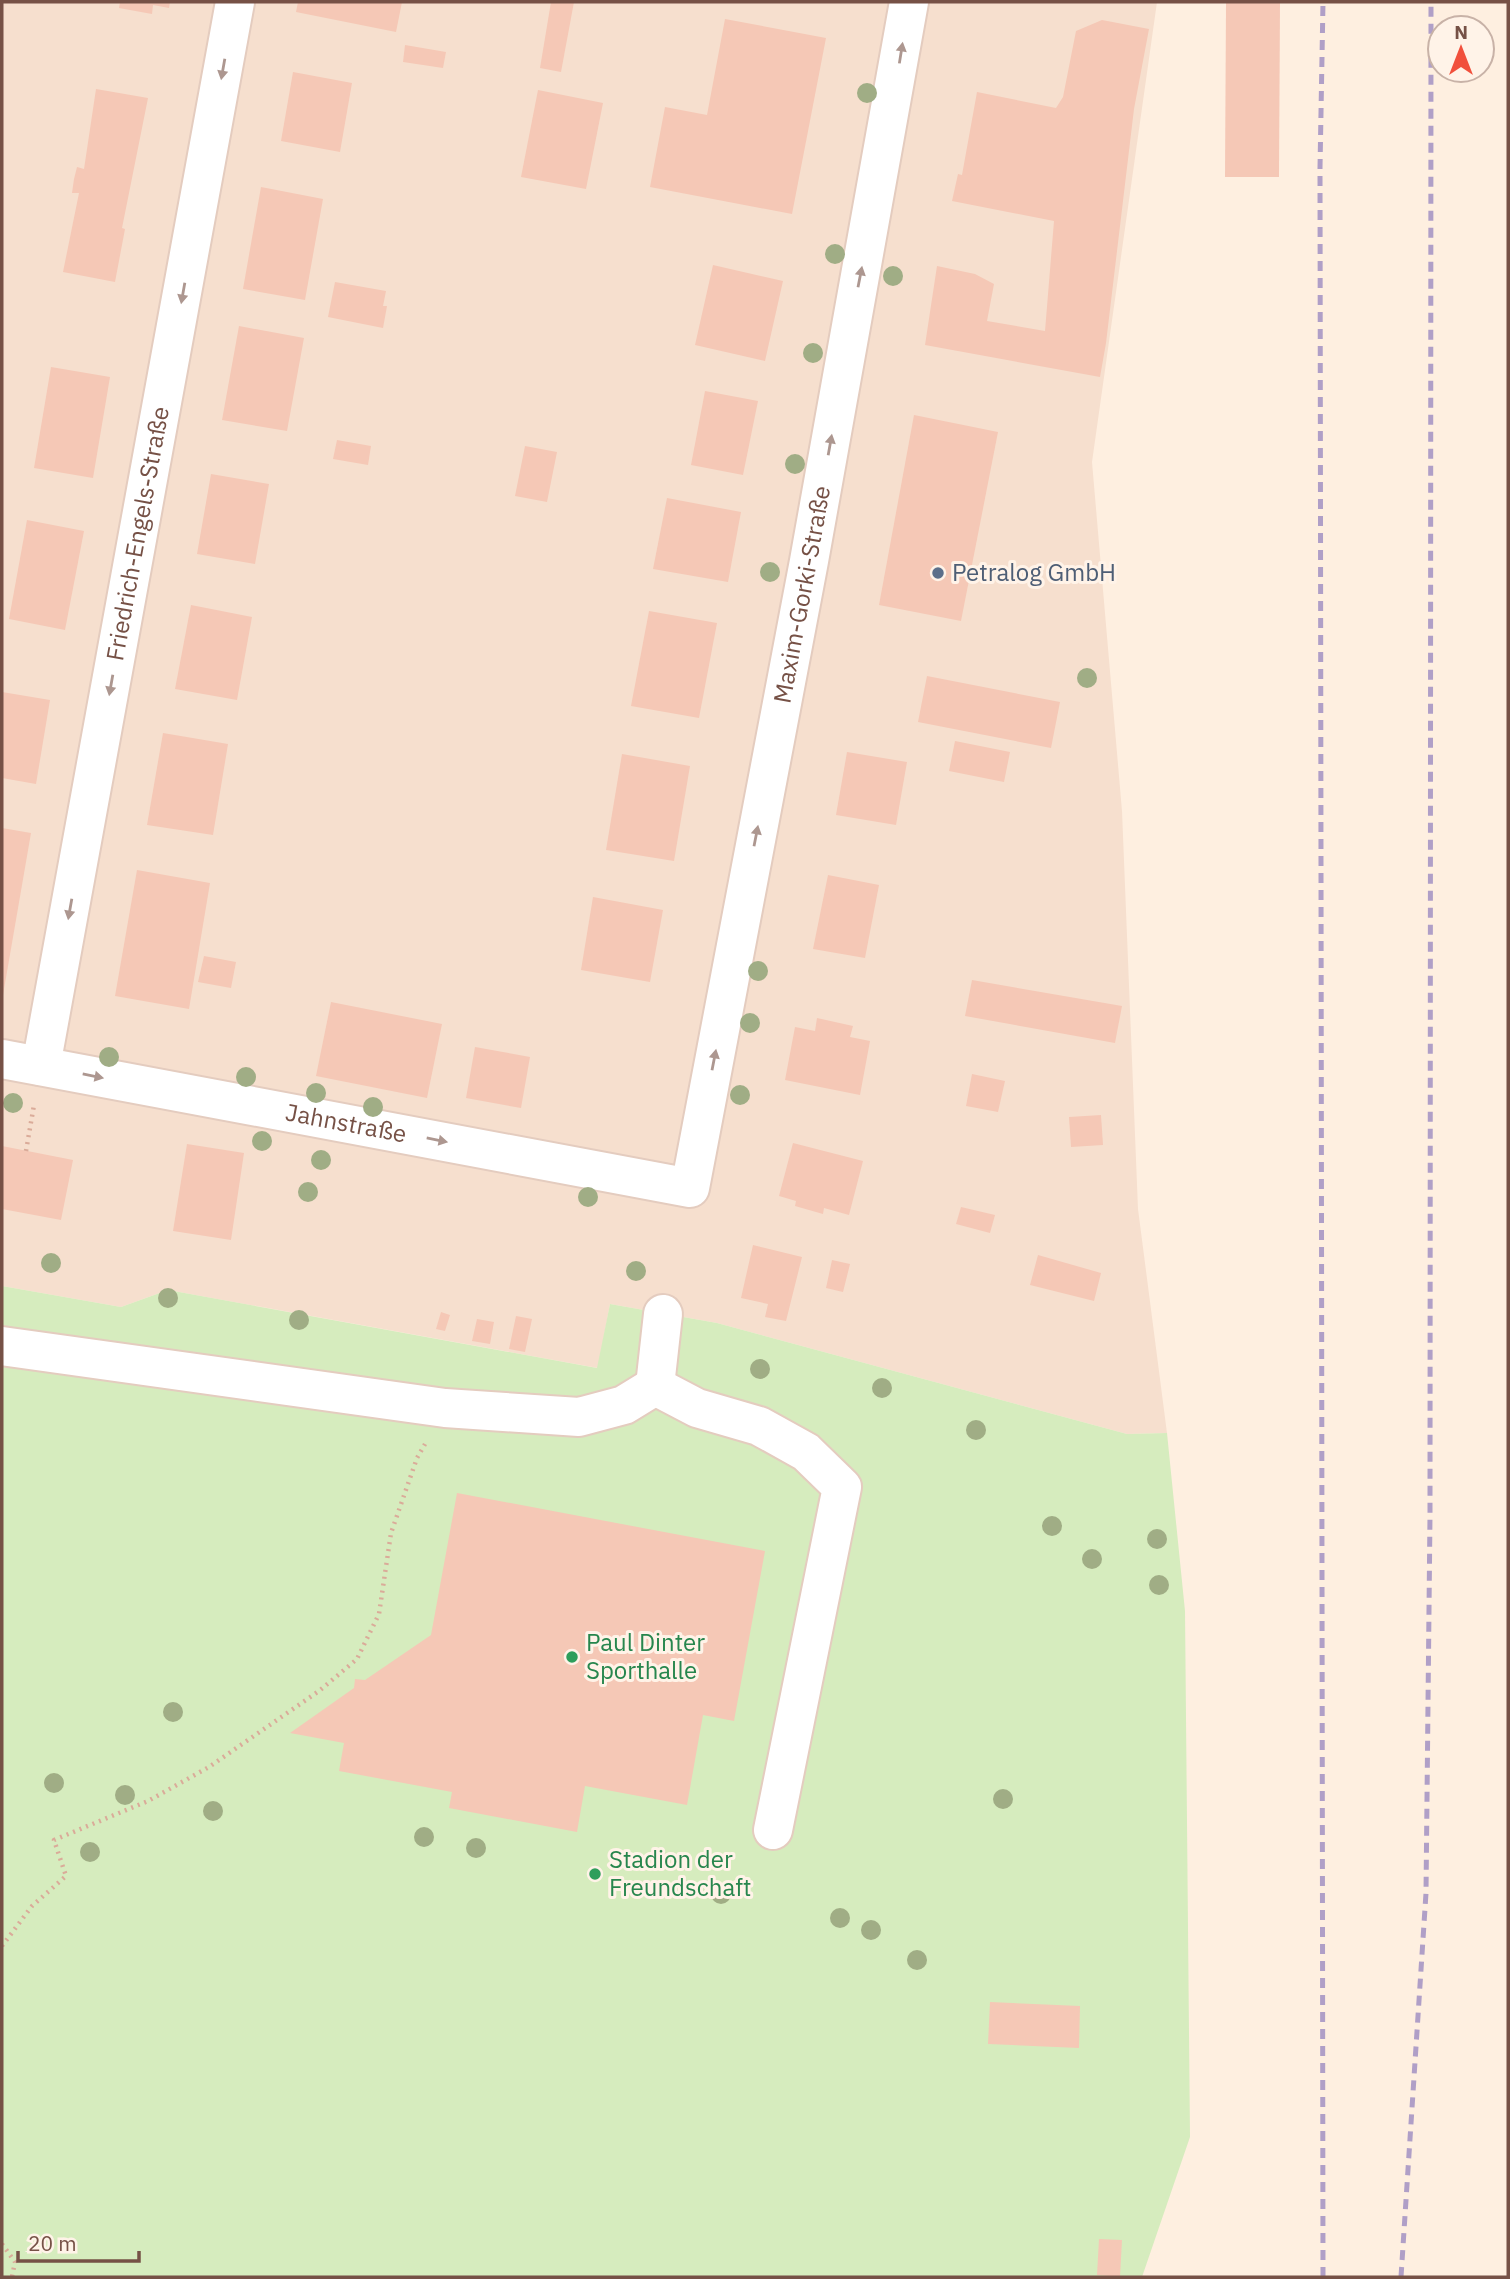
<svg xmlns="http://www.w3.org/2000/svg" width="1510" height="2279" viewBox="0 0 1510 2279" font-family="'IBM Plex Sans',sans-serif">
<rect width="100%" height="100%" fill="#feefe0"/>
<!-- residential -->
<polygon fill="#f6dfce" points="2,2 1157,2 1092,462 1122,811 1138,1209 1167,1433 1127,1434 717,1323 610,1304 598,1368 168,1290 121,1307 2,1286"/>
<!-- garden -->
<polygon fill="#d6ecbe" points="2,1286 121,1307 168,1290 597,1368 610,1304 717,1323 1127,1434 1167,1433 1185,1611 1190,2137 1142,2277 2,2277"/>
<!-- building -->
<g fill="#f5c8b6">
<polygon points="120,2 170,2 169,8 153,5 152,14 119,8"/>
<polygon points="298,2 402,2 396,32 296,12"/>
<polygon points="551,2 574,2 561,72 540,68"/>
<polygon points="1226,2 1280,2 1279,177 1225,177"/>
<polygon points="725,19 826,38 792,214 650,187 665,107 707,115"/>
<polygon points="1102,20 1149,29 1134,109 1106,343 1100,377 925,345 937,266 975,274 994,284 987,321 1045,331 1054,221 952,201 958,174 962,175 977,92 1056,108 1063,97 1076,31"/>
<polygon points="405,45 446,52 443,68 403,62"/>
<polygon points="293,72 352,83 340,152 281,141"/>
<polygon points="96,89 148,98 122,228 125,229 115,282 63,272 79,193 72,193 74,179 77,167 84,169"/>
<polygon points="538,90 603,103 586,189 521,177"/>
<polygon points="261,187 323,199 305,300 243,289"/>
<polygon points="713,265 783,281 765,361 695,345"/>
<polygon points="335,282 386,291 383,306 387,306 383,328 328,317"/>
<polygon points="239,326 304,338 287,431 222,420"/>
<polygon points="51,367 110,377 93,478 34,468"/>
<polygon points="705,391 758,401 743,475 691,465"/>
<polygon points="914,415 998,432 961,621 879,605"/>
<polygon points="337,440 371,446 368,465 333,459"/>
<polygon points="525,446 557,452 547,502 515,496"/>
<polygon points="211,474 269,484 255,564 197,554"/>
<polygon points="667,498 741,512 728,582 653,569"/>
<polygon points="27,520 84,531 65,630 9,619"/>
<polygon points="191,605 252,617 237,700 175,689"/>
<polygon points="649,611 717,623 699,718 631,706"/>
<polygon points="927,676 1060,702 1051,748 918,722"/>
<polygon points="2,692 50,700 36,784 2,778"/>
<polygon points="163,733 228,744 213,835 147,825"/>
<polygon points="955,741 1010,752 1004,782 949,771"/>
<polygon points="847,752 907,762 896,825 836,815"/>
<polygon points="622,754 690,766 674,861 606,850"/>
<polygon points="2,828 31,833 3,995 2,995"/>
<polygon points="137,870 210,883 189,1009 115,996"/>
<polygon points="828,875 879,885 865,958 813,949"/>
<polygon points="593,897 663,910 650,982 581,970"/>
<polygon points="204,956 236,962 231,988 198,982"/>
<polygon points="972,980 1122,1006 1115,1043 965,1016"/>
<polygon points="331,1002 442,1024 427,1098 316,1076"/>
<polygon points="817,1018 853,1026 850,1037 870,1041 860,1095 785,1080 795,1027 815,1031"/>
<polygon points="475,1047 530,1057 521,1108 466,1098"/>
<polygon points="972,1074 1005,1081 998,1112 966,1106"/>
<polygon points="1101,1115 1103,1145 1071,1147 1069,1117"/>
<polygon points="793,1143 863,1161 849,1215 824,1208 823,1214 795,1206 796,1201 779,1196"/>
<polygon points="187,1144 244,1153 231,1240 173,1231"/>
<polygon points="2,1146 73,1160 61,1220 2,1209"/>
<polygon points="961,1207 995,1215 990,1233 956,1224"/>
<polygon points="753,1245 802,1257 786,1321 765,1317 768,1304 741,1298"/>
<polygon points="1038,1255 1101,1273 1094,1301 1030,1285"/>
<polygon points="832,1260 850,1264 843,1292 826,1288"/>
<polygon points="441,1312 450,1315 445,1331 436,1329"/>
<polygon points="516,1316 532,1319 525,1352 509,1349"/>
<polygon points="477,1319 494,1322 490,1344 472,1341"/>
<polygon points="457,1493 765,1551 734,1721 703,1715 687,1805 585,1786 577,1832 449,1808 452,1792 339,1771 344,1743 290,1733 354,1688 355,1679 365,1680 431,1635"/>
<polygon points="990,2002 1080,2006 1079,2048 988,2044"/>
<polygon points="1099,2239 1122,2240 1120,2277 1097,2275"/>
</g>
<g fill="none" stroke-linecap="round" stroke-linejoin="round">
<defs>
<g id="minor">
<path id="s1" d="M2,1059L690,1188L809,561L909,2"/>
<path id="s2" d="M41,1066L235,2"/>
<polyline points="2,1346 445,1408 579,1417 624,1405 655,1386"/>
<polyline points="655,1386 697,1408 759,1426 806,1452 842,1487 773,1830"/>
<polyline points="655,1386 663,1314"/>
</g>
</defs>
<!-- minor casing -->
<use href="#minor" stroke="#e4ccbf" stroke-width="42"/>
<!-- path -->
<g stroke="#daab99" stroke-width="4.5" stroke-dasharray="2 5" stroke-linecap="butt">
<polyline points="26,1151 34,1105"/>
<polyline points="2,1946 32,1906 66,1876 54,1840 148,1801 209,1767 319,1691 357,1659 379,1614 391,1533 417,1458 425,1444"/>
<polyline points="2,2244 15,2262 12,2277"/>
</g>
<!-- minor -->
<use href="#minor" stroke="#fff" stroke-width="38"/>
<!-- rail -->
<g stroke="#b09fc7" stroke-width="5" stroke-dasharray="10 7" stroke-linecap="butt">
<polyline points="1323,2277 1320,168 1323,2"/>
<polyline points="1401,2277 1426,1893 1430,1515 1431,2"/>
</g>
</g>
<!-- trees -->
<g fill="#a0ad85">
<circle cx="867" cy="93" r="10"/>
<circle cx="835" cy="254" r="10"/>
<circle cx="893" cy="276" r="10"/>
<circle cx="813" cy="353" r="10"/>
<circle cx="795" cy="464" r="10"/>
<circle cx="770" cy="572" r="10"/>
<circle cx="1087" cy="678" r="10"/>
<circle cx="758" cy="971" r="10"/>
<circle cx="750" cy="1023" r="10"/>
<circle cx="109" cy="1057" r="10"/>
<circle cx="246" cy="1077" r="10"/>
<circle cx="316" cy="1093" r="10"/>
<circle cx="740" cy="1095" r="10"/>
<circle cx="13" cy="1103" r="10"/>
<circle cx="373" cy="1107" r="10"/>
<circle cx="262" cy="1141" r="10"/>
<circle cx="321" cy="1160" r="10"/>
<circle cx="308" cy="1192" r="10"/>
<circle cx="588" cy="1197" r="10"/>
<circle cx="51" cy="1263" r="10"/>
<circle cx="636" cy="1271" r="10"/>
<circle cx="168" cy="1298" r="10"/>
<circle cx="299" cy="1320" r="10"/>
<circle cx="760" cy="1369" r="10"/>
<circle cx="882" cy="1388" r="10"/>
<circle cx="976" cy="1430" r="10"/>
<circle cx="1052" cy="1526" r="10"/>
<circle cx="1157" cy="1539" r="10"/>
<circle cx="1092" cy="1559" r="10"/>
<circle cx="1159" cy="1585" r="10"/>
<circle cx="173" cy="1712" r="10"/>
<circle cx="54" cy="1783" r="10"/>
<circle cx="125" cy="1795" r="10"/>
<circle cx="1003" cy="1799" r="10"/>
<circle cx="213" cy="1811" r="10"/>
<circle cx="424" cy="1837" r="10"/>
<circle cx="476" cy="1848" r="10"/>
<circle cx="90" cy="1852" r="10"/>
<circle cx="721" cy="1894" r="10"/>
<circle cx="840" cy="1918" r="10"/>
<circle cx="871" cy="1930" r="10"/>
<circle cx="917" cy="1960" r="10"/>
</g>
<!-- one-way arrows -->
<defs><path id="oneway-solid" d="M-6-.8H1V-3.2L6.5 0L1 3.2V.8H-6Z" transform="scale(1.75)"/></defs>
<g fill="#ad9790">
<use href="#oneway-solid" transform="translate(901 53) rotate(-81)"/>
<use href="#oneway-solid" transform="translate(223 69) rotate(100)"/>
<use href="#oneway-solid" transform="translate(860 277) rotate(-79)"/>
<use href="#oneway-solid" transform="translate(183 293) rotate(100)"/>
<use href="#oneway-solid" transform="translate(830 445) rotate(-80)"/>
<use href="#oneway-solid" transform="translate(111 685) rotate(100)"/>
<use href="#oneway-solid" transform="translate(756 836) rotate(-79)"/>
<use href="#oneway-solid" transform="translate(70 909) rotate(100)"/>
<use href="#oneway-solid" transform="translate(714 1060) rotate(-79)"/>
<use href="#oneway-solid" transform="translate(93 1076) rotate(11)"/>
<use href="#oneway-solid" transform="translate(437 1140) rotate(11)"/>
</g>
<!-- markers -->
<circle fill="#5c6f8a" stroke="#fff3e8" stroke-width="2.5" cx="938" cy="573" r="7"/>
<g fill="#2e9e5b" stroke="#fff3e8" stroke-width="2.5">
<circle cx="572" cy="1657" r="7"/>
<circle cx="595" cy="1874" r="7"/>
</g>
<g text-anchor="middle" stroke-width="6" stroke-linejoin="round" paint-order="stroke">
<!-- street labels -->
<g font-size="24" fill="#765146" stroke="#fff3e8">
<text dy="8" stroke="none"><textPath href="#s2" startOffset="541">Friedrich-Engels-Straße</textPath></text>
<text dy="8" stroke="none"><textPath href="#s1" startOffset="1304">Maxim-Gorki-Straße</textPath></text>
<text dy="8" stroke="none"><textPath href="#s1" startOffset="350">Jahnstraße</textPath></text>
</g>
<!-- service labels -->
<g font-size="24" fill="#4e5e75" stroke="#fff3e8" text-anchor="start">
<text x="952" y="581">Petralog GmbH</text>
</g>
<!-- leisure labels -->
<g font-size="24" fill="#27864d" stroke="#fff3e8" text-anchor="start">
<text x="586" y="1651">Paul Dinter<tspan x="586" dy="28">Sporthalle</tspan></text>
<text x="609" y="1868">Stadion der<tspan x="609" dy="28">Freundschaft</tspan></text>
</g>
</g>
<!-- border -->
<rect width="1510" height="2279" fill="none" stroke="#765146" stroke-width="7"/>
<!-- north arrow -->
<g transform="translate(1461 49)"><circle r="33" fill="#fff3e8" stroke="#c8b2a7" stroke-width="2"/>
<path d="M0-5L12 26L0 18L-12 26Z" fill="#f1503c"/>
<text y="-10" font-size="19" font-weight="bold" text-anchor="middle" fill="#765146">N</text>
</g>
<!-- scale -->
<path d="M18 2251v10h121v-10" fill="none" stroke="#765146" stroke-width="3.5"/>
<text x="28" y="2251" font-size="21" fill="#765146" stroke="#fff3e8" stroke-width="5" paint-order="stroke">20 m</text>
</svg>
